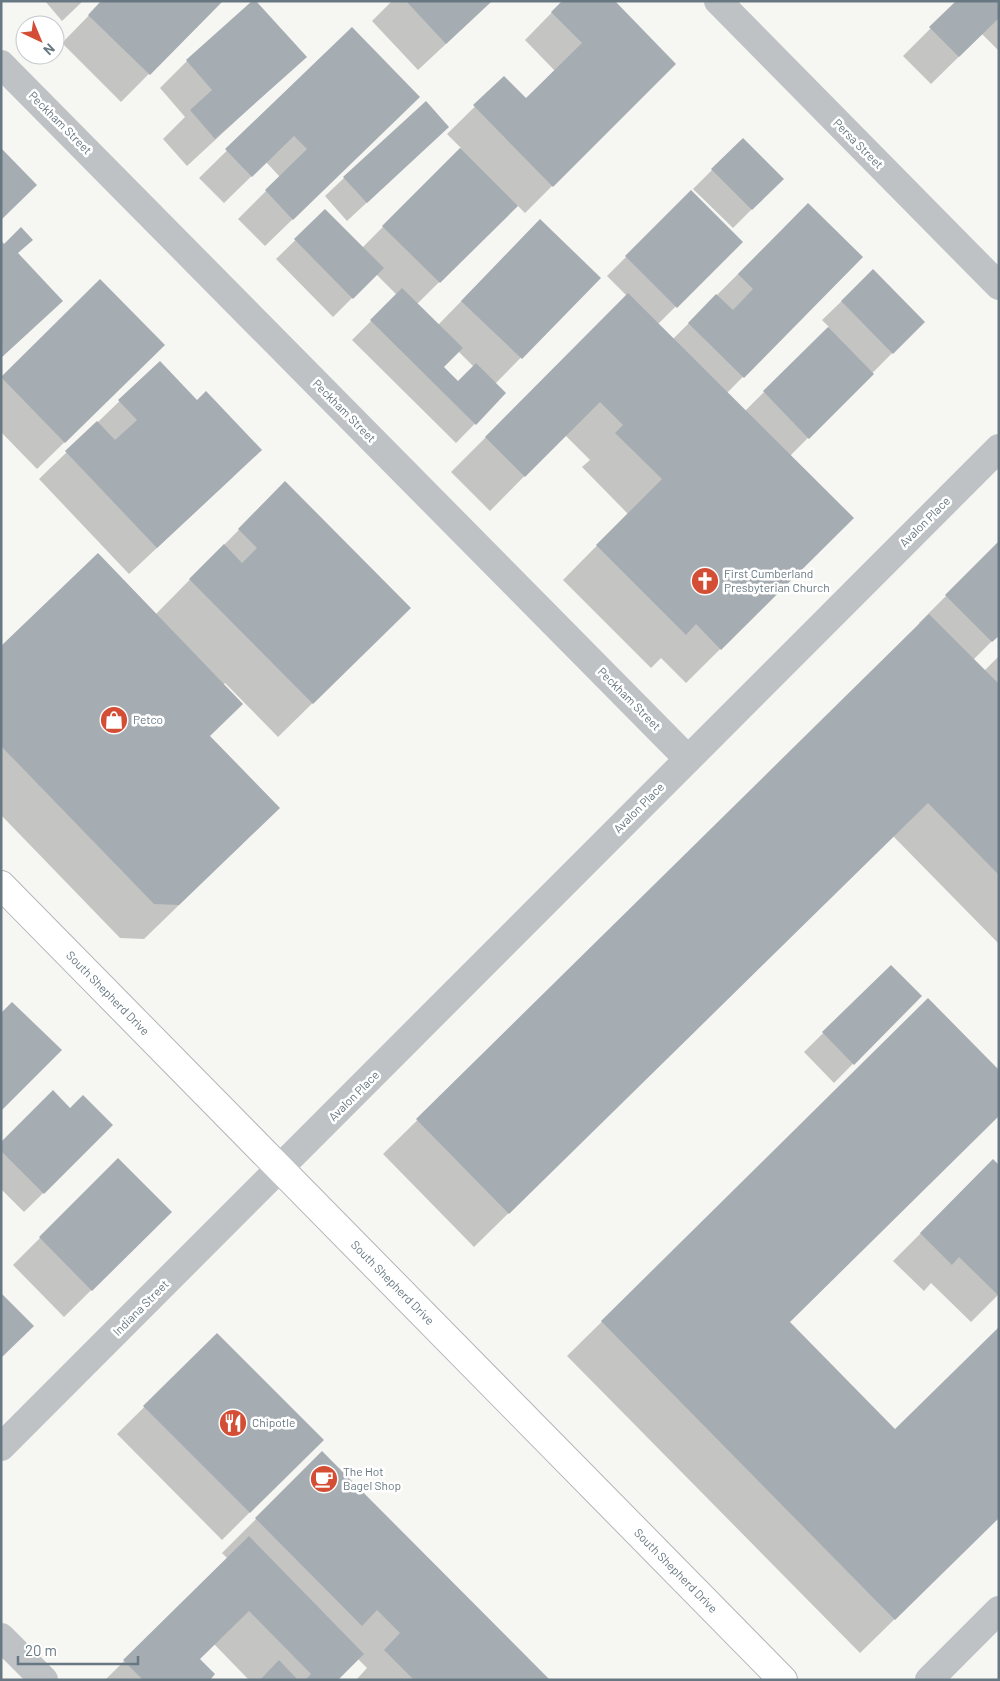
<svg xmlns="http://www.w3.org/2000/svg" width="1000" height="1681" viewBox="0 0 1000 1681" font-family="Barlow,sans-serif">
<rect width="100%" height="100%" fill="#f6f6f3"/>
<!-- shadow -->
<g fill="#0003" fill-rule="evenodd">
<polygon points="45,1 83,1 62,21"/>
<polygon points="103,1 221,1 121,102 62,43"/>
<polygon points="392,1 492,1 418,70 372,21"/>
<path d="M563,1L674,64L525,213L517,205L417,304L438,325L513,248L599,278L495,384L505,393L456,443L352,340L397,295L376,274L333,317L276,259L325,211L362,248L461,148L447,134L504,78L526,100L555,71L525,40ZM458,351L474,367L458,383L443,367Z"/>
<polygon points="954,1 999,1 999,51 982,34 931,84 903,56 956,3"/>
<polygon points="352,28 391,124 265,246 238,219 280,177 266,162 224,203 199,178"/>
<polygon points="305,57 187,166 163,139 185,117 160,88 187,61"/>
<polygon points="448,127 347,221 325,196 344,178"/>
<polygon points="743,139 782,179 733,228 693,189"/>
<polygon points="691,192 741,242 658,324 673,339 780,232 861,257 727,393 745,411 829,327 822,320 873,271 923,322 789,457 852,518 686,683 661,658 651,668 563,580 628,514 582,467 590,460 565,435 490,511 451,472 627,296 607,276"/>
<polygon points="100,281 164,345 37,469 1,432 1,378"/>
<polygon points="160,362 233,477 129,574 39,479"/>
<polygon points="285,483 375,642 278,737 225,683 223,685 209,736 244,842 144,939 120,938 1,815 1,648 156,614"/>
<polygon points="999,543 999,634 973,660 984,671 999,656 999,944 893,836 474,1247 383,1154 920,624 919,623"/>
<polygon points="891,966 920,996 834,1083 804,1052"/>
<polygon points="928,1000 788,1323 895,1431 999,1517 860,1653 567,1356"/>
<polygon points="70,1110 112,1125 24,1212 1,1189 1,1144"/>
<polygon points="118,1160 170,1212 64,1317 13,1265"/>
<polygon points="993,1161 999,1294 971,1322 931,1283 924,1291 893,1261"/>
<polygon points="217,1335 322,1440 222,1540 117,1434"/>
<polygon points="322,1453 548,1680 356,1680 367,1668 358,1659 337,1680 249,1680 214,1644 199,1659 208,1680 105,1680 228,1559 222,1553"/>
</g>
<!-- building -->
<g fill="#a6adb2">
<polygon points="101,1 223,1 150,75 88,15"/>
<polygon points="252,1 256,1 307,57 215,139 190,110 212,90 186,60"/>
<polygon points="406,1 492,1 446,44"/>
<polygon points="562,1 615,1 676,64 553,187 473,105 504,76 526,98 582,43 551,12"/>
<polygon points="956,1 999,1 999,18 959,57 929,27"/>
<polygon points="352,27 420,97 293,220 265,190 307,149 294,136 252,177 225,149"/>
<polygon points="426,101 449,127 367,203 343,177"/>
<polygon points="743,138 784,179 752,210 711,169"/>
<polygon points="1,148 37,185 1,220"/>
<polygon points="460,148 518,206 440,283 382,226"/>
<polygon points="691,190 743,242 677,308 625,256"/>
<polygon points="808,203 863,257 744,378 688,323 716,294 733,310 753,289 738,274"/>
<polygon points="325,209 384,268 353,299 294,239"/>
<polygon points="540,219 601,278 522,359 461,301"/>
<polygon points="21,227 33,240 18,253 63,301 1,358 1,240 4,244"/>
<polygon points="873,269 925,322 893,354 841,301"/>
<polygon points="100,279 165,345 65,443 1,377"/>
<polygon points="402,288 463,348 444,367 458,381 476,363 506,393 476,425 370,320"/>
<polygon points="628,293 854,518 721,650 696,624 686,635 596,545 662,479 615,433 623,425 600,402 525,477 485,437"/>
<polygon points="828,327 874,374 809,439 763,391"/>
<polygon points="160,361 197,400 206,391 262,450 157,548 65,451 97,421 115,440 137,420 118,400"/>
<polygon points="285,481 411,608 313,704 189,579 224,544 242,563 257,548 238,529"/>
<polygon points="999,541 999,636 992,642 945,595"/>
<polygon points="98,553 243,704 210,736 280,808 179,905 154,904 1,746 1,646"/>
<polygon points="929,614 999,684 999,875 928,803 509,1214 416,1119"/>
<polygon points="891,965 922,996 854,1065 822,1032"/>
<polygon points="928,998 999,1070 999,1116 790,1322 895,1429 999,1327 999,1518 895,1620 601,1321"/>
<polygon points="12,1002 62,1050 1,1111 1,1013"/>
<polygon points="53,1090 70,1108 83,1095 113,1125 44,1194 1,1151 1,1142"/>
<polygon points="118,1158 172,1212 92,1291 39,1237"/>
<polygon points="993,1159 999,1165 999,1296 959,1257 952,1265 920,1233"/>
<polygon points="1,1293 34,1326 1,1358"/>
<polygon points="217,1333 324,1440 250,1513 143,1406"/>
<polygon points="322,1451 550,1680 414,1680 384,1650 400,1633 377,1610 362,1626 255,1518"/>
<polygon points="249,1536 364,1654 338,1680 305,1680 311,1674 249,1611 200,1659 215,1674 210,1680 143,1680 123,1660"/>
<polygon points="279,1660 298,1680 260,1680"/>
</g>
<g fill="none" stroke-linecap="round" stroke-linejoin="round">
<defs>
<g id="major">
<path id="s1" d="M1,885L783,1680"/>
</g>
</defs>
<!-- major casing -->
<use href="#major" stroke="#b2b6b9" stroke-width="30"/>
<!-- minor -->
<g stroke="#bec2c5" stroke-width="28">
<polyline points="718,1 999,286"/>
<polyline points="1,64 688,759"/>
<polyline points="1,1447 999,448"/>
<polyline points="1,1637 44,1680"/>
<polyline points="929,1680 999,1610"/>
</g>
<!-- major -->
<use href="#major" stroke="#fff" stroke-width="28"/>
</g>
<!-- icons -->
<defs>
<symbol id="church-disc" viewBox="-11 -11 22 22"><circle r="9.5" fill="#d44e35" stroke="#fff"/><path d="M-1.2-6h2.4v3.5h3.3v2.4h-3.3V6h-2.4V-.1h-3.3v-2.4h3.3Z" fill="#fff"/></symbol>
<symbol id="shop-disc" viewBox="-11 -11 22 22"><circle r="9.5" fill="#d44e35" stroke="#fff"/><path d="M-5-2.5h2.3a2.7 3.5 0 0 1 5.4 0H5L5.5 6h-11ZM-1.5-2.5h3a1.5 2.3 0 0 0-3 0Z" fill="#fff"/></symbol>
<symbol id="restaurant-disc" viewBox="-11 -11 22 22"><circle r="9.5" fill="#d44e35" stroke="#fff"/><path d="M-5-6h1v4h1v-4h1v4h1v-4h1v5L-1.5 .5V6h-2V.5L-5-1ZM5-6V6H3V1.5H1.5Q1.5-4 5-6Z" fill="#fff"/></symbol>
<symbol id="cafe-disc" viewBox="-11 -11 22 22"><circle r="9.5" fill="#d44e35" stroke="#fff"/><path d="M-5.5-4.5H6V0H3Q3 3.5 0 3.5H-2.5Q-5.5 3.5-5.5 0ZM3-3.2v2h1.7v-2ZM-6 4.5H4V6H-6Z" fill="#fff"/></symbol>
</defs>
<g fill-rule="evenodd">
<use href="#church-disc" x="689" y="565" width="32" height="32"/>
<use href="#shop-disc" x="98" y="704" width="32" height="32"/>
<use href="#restaurant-disc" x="217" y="1407" width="32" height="32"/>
<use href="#cafe-disc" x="308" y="1463" width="32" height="32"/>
</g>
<g text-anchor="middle" stroke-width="5" stroke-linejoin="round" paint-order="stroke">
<!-- street labels -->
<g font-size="12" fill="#687882" stroke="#fff">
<text transform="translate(60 123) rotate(45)" y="4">Peckham Street</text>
<text transform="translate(858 144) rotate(45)" y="4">Persa Street</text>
<text transform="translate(344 411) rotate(45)" y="4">Peckham Street</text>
<text transform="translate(925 522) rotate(-45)" y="4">Avalon Place</text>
<text transform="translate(629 699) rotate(45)" y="4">Peckham Street</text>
<text transform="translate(639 808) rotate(-45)" y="4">Avalon Place</text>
<text dy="4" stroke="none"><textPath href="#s1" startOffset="152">South Shepherd Drive</textPath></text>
<text transform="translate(354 1096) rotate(-45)" y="4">Avalon Place</text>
<text dy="4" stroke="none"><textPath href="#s1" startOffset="558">South Shepherd Drive</textPath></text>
<text transform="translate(141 1308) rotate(-45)" y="4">Indiana Street</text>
<text dy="4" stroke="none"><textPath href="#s1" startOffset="962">South Shepherd Drive</textPath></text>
</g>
<!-- poi labels -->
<g font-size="12" fill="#687882" stroke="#fff" text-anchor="start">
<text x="724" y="578">First Cumberland<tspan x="724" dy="14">Presbyterian Church</tspan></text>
<text x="133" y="724">Petco</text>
<text x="252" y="1427">Chipotle</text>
<text x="343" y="1476">The Hot<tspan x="343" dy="14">Bagel Shop</tspan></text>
</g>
</g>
<!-- border -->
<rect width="1000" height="1681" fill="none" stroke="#687882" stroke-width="5"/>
<!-- north arrow -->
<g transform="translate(40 40) rotate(136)"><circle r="24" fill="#ffffff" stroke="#c3c9cd"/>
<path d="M0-4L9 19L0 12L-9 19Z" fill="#d44e35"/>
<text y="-8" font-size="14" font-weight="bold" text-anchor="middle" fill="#687882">N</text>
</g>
<!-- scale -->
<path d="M18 1656v8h120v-8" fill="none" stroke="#687882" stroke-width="2.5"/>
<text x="25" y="1656" font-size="15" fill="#687882" stroke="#ffffff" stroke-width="4" paint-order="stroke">20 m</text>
</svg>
